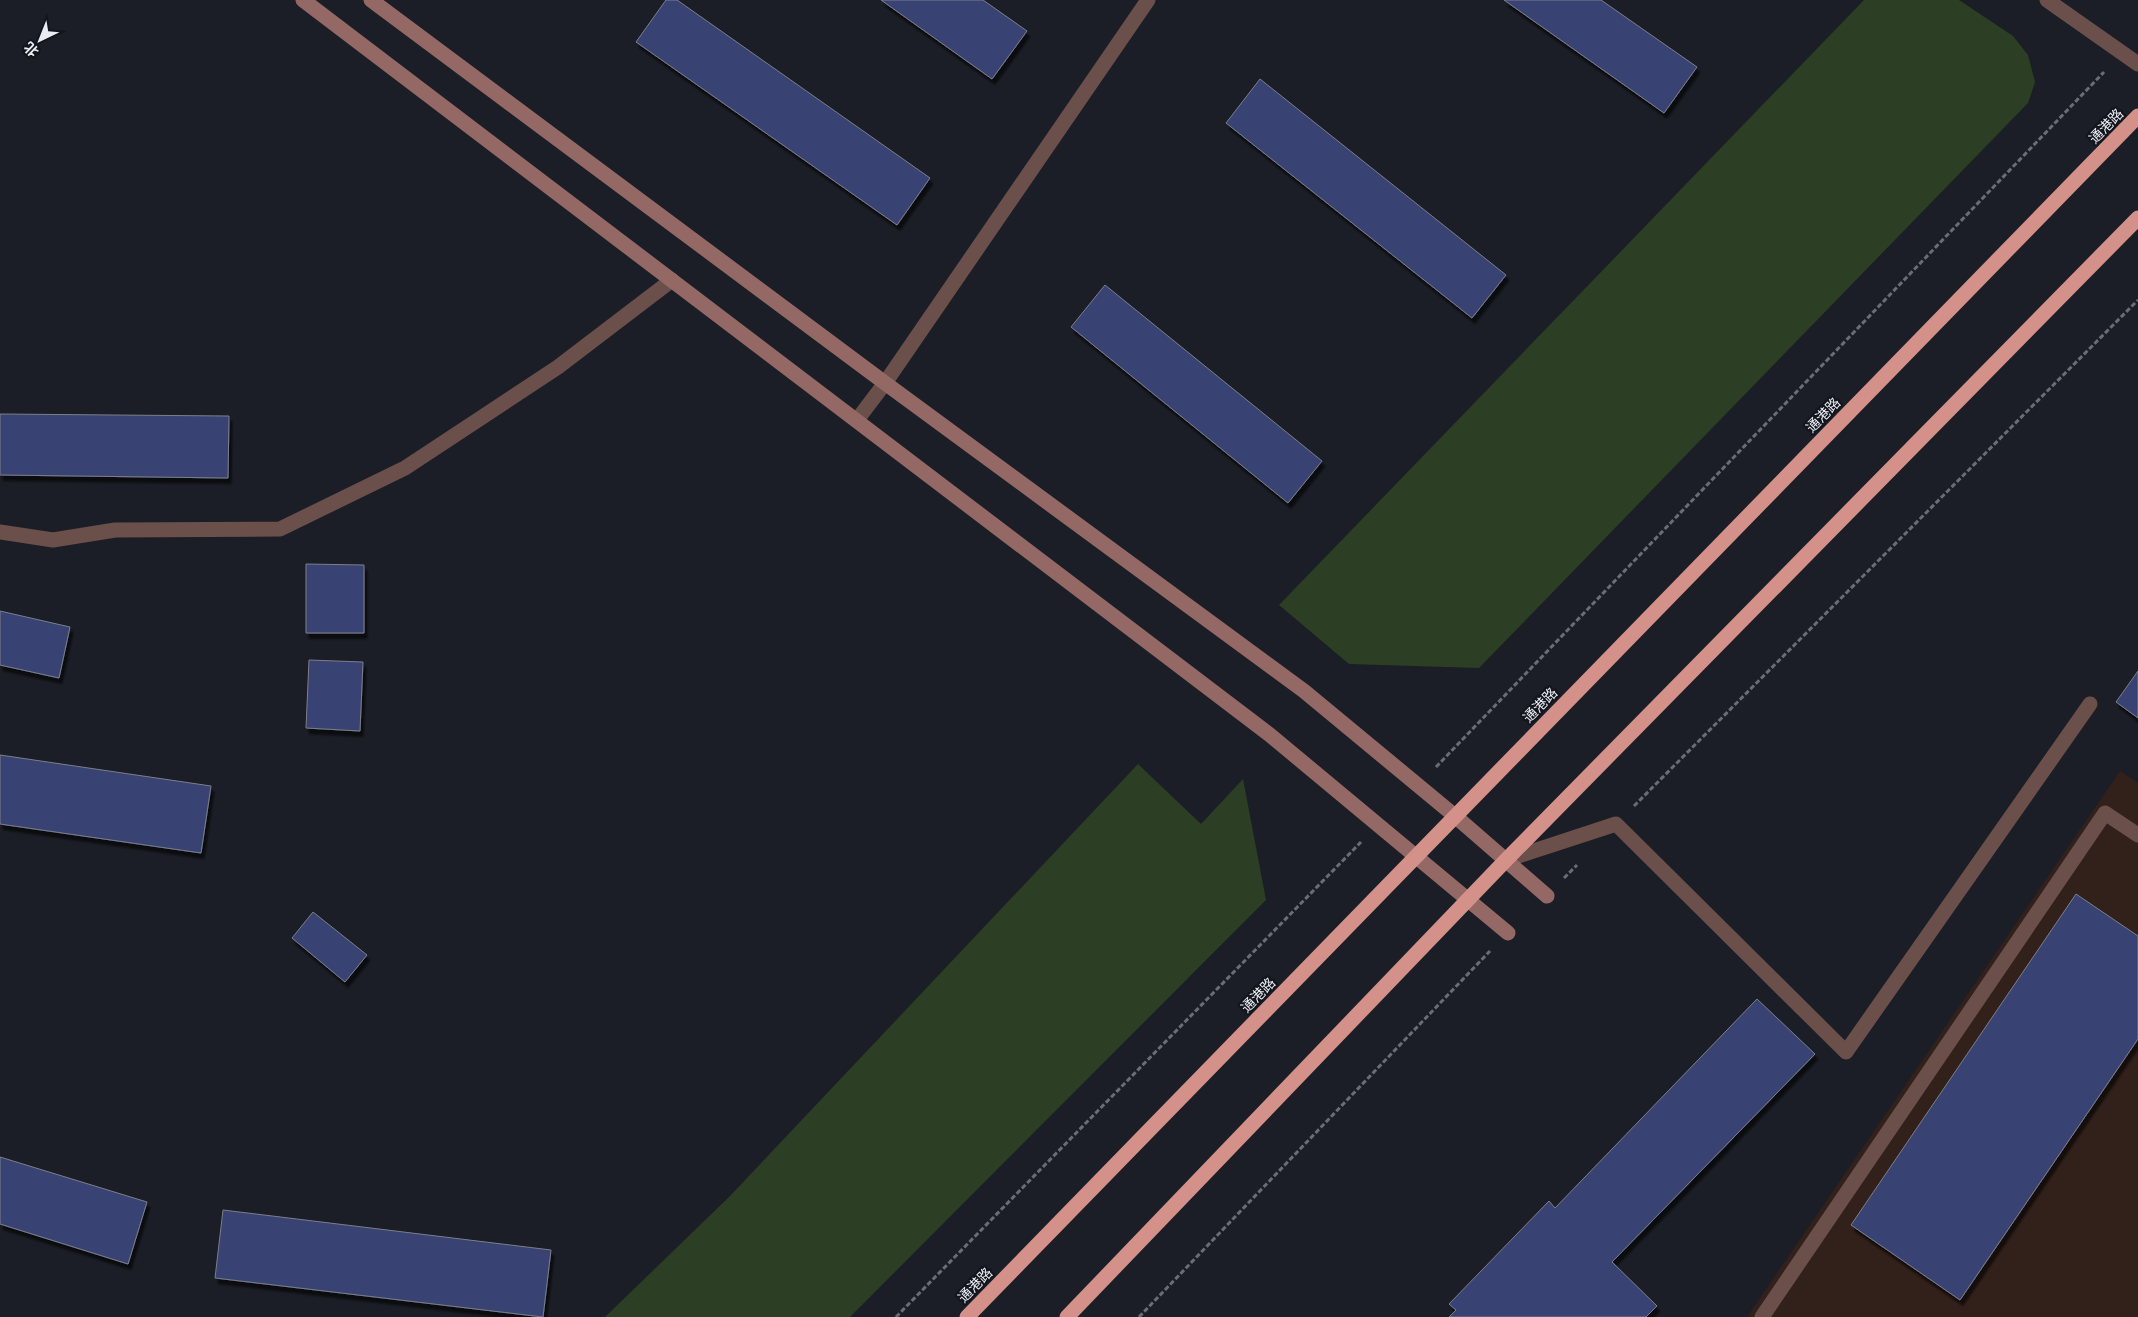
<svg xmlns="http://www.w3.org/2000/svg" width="2138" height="1317" viewBox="0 0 2138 1317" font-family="'Archivo Narrow','Noto Sans SC',sans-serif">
<defs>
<filter id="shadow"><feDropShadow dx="3" dy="5.5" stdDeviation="1" flood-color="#0009"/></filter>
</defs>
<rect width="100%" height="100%" fill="#1b1e26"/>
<!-- industrial -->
<polygon fill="#32201b" points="2120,771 2138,783 2138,1317 1747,1317"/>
<!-- green -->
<g fill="#2c3e23">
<polygon points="1864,0 1959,0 2013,36 2028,55 2035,82 2028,103 1479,668 1349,664 1279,605"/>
<polygon points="1138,764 1201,824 1243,779 1266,900 850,1317 605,1317 730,1196"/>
</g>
<!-- building -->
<g fill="#384373" stroke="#7c7f8a" filter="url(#shadow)">
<polygon points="666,0 677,0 930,178 897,225 636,42"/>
<polygon points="881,0 983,0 1027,31 992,79"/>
<polygon points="1504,0 1601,0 1697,67 1664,113"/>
<polygon points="1260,79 1506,275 1472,318 1226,123"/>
<polygon points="1105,285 1322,461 1288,503 1071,327"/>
<polygon points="0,414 229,416 228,478 0,475"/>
<polygon points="306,564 364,565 364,633 306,633"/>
<polygon points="0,611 70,627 59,678 0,665"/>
<polygon points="309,660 363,662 360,731 306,728"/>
<polygon points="2138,671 2138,718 2116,702"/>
<polygon points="0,755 211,786 201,853 0,824"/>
<polygon points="2076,894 2138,936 2138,1039 1960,1300 1851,1225"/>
<polygon points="313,912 367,955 345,982 292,938"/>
<polygon points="1757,999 1815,1054 1612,1262 1657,1306 1646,1317 1449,1317 1456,1310 1449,1304 1549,1201 1555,1208"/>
<polygon points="0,1157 147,1202 128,1264 0,1224"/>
<polygon points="223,1210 551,1250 543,1317 215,1278"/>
</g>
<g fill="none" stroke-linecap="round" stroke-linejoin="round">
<!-- path -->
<g stroke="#6b6d74" stroke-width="3" stroke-dasharray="5 2.5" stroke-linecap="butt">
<polyline points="1436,767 2104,72"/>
<polyline points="1634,806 2138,300"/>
<polyline points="1564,878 1577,865"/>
<polyline points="896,1317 1361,842"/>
<polyline points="1139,1317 1490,951"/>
</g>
<!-- lane -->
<g stroke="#6a4f4b" stroke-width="15">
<polyline points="1506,860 1616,824 1846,1052 2090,704"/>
<polyline points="1762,1317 2105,813 2138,835"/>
</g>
<!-- street -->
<g stroke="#6a4f4b" stroke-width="15">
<polyline points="2047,0 2138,64"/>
<polyline points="857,420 885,383 1148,0"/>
<polyline points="0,532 53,540 115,530 280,529 405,468 558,367 672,280"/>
</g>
<!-- secondary -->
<g stroke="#946965" stroke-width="15">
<polyline points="303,0 1270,735 1508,933"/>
<polyline points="371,0 885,383 1304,691 1455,816 1547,896"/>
</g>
<!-- highway -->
<g stroke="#d4918a" stroke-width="15">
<polyline points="967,1317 2138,116"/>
<polyline points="1067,1317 1506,860 2138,218"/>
</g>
</g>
<g text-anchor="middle" stroke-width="4.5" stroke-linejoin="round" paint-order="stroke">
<!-- street labels -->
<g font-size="14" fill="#eaecf2" stroke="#12151d">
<text transform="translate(2106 126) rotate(-46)" y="5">通港路</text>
<text transform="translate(1823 415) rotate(-46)" y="5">通港路</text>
<text transform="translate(1540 705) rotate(-46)" y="5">通港路</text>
<text transform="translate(1258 995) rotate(-46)" y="5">通港路</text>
<text transform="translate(975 1285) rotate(-46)" y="5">通港路</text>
</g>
</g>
<!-- north arrow -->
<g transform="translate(40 40) rotate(223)" stroke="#12151d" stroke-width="4" paint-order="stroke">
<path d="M0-4L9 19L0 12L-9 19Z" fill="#eaecf2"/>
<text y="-8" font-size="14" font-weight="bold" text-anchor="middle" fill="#eaecf2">北</text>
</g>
</svg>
